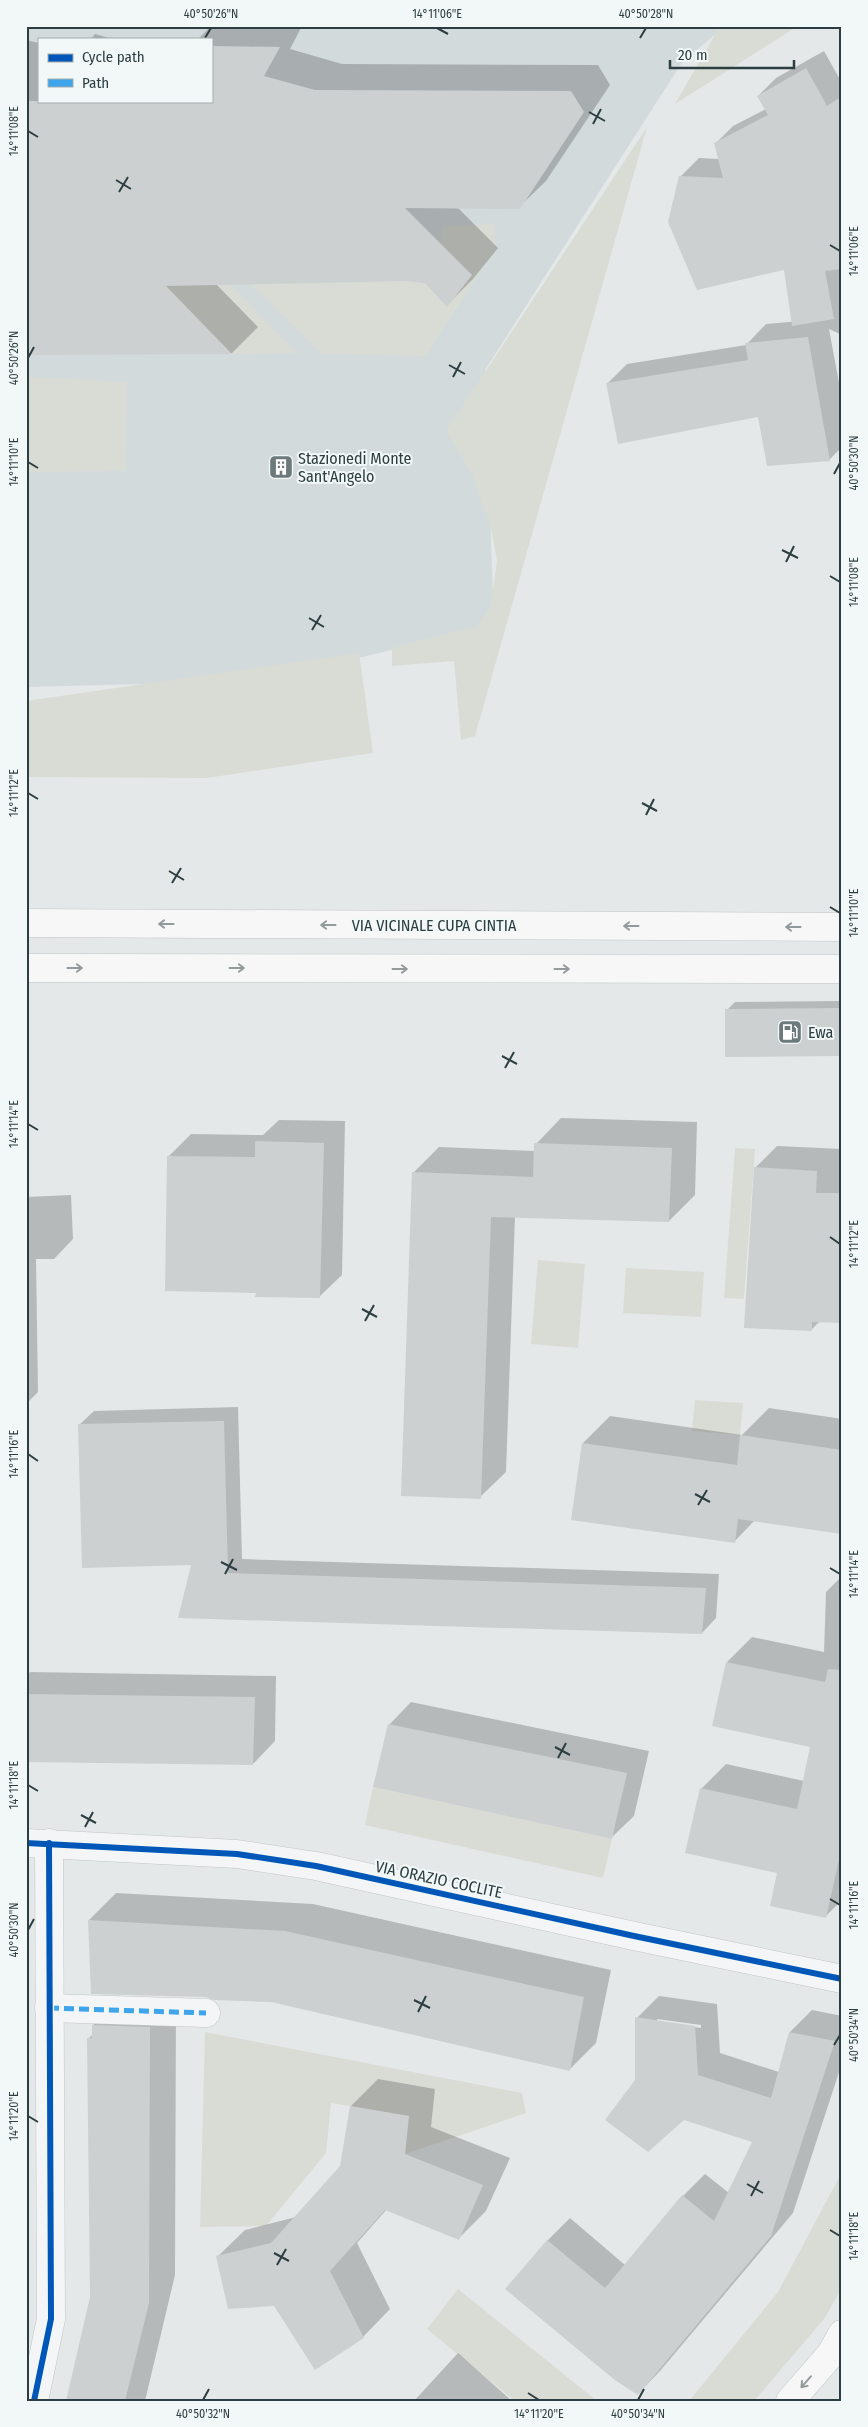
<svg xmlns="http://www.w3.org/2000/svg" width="868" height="2427" viewBox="0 0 868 2427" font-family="'Fira Sans Condensed',sans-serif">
<rect width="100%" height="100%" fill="#e4e8e9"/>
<!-- built -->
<path fill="#d3dadc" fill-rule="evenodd" d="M26,26H726L683,61L485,370L494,625L264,681L26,687ZM39,39H211V101H39Z"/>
<!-- green -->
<g fill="#d9dcd5">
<polygon points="720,26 798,26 675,104"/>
<polygon points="647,127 475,736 461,740 454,661 392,666 392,648 477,626 491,605 497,561 492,533 472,474 446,431"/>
<polygon points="495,224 495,249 426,356 322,354 251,284 406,281 425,283 447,307 472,274 446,248 425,271 408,242 440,241 443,226"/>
<polygon points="231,285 297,353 232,354 166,286"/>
<polygon points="26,377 127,382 125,471 26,472"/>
<polygon points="359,653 373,753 207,778 26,777 26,701"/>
<polygon points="735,1148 755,1149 744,1299 724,1298"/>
<polygon points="538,1260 585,1264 578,1348 531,1344"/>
<polygon points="626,1268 704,1272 701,1317 623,1313"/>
<polygon points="695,1400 743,1403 740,1435 692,1431"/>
<polygon points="373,1787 612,1839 603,1878 365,1825"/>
<polygon points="205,2032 522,2093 526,2113 405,2154 409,2116 331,2103 326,2153 266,2226 200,2227"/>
<polygon points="842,2172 842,2288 824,2319 754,2401 689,2401 778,2292"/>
<polygon points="458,2289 597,2401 515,2401 427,2329"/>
</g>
<!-- shadow -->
<g fill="#0003" fill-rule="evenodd">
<polygon points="211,26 302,26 290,49 342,64 598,65 610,85 546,181 519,207 457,207 498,248 473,279 447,305 425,282 406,280 216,284 258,327 232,353 26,354 26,40 39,43 39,101 211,101 211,39 198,39"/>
<polygon points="95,34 113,39 91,39"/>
<polygon points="824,51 842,83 842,335 829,329 842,399 842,447 830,459 768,465 759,416 608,383 627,364 746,345 766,324 811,320 785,268 681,176 699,158 719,159 715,144 733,126 766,109 758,96 776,78"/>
<polygon points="842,1001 842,1053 840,1055 727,1010 735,1002"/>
<polygon points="561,1118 697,1122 695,1195 669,1221 515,1216 506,1472 480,1497 413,1173 439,1147 535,1151 536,1144"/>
<polygon points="279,1120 345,1121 342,1275 319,1297 169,1156 191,1134 263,1135"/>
<polygon points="777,1146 842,1149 842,1322 820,1321 811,1330 755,1168"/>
<polygon points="71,1195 73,1239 54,1259 36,1259 38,1392 26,1404 26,1197"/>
<polygon points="238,1407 242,1559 719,1574 716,1618 702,1633 179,1617 193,1564 79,1425 94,1411"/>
<polygon points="769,1408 842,1419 842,1533 755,1520 734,1542 583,1443 610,1416 742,1435"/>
<polygon points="842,1576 842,1900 826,1916 779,1872 701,1789 726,1764 804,1781 812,1746 727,1662 752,1637 824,1652 826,1592"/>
<polygon points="30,1672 276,1676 275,1741 253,1764 26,1761 26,1676"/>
<polygon points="411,1702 649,1751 634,1816 611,1838 389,1725"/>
<polygon points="116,1893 313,1904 611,1970 596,2043 569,2070 89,1920"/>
<path d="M659,1996L717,2004L720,2053L779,2072L790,2032L812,2010L842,2016V2063L793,2213L660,2371L638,2394L507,2289L548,2240L570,2218L625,2265L683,2196L705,2174L729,2193L753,2141L636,2081L637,2018ZM657,2019L701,2025V2028L657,2022Z"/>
<polygon points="120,1998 176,2000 175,2275 145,2401 67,2401 91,2297 88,2039 93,2034 93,2025"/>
<polygon points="378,2079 435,2089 431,2127 510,2158 486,2211 459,2238 387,2209 357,2243 390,2309 363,2337 275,2304 217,2257 245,2230 296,2217 341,2167 351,2106"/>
<polygon points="458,2353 512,2401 414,2401"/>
</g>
<!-- building -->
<g fill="#ccd0d1">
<polygon points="211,46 280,47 264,76 315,90 571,91 584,112 520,209 405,208 472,275 447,307 425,283 406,281 166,286 232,354 26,355 26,101 211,101"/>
<polygon points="806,68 827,106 842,96 842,269 825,271 834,319 792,326 784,270 697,290 668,222 679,176 723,178 714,143 768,115 757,96"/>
<polygon points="808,337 830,461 767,466 758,417 618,444 606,383 748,360 745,343"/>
<polygon points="840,1008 840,1056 725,1057 725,1009"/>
<polygon points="255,1141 324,1143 320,1298 255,1297 256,1293 165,1291 167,1156 255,1157"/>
<polygon points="534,1143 672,1148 669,1222 491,1217 481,1499 401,1496 412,1172 533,1177"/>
<polygon points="754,1167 817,1171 816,1193 842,1193 842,1323 812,1322 812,1331 744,1328"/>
<polygon points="224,1421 228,1573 706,1588 702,1634 178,1618 191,1565 82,1568 78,1424"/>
<polygon points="740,1435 842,1450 842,1534 738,1519 735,1543 571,1520 582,1443 737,1465"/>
<polygon points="726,1662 825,1682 828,1669 842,1670 842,1846 826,1918 770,1906 777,1873 685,1853 700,1788 797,1809 810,1747 712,1726"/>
<polygon points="26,1694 255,1697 253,1765 26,1762"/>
<polygon points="388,1724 627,1773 612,1839 373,1787"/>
<polygon points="88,1920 285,1931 584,1997 570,2071 271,2002 214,2000 206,1997 91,1994"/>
<polygon points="635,2017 695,2026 698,2075 771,2098 789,2032 835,2041 771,2236 638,2395 616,2381 505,2289 547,2240 605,2288 682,2195 714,2221 752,2142 684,2120 648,2152 605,2120 635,2080"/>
<polygon points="92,2025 150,2027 149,2303 125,2401 66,2401 90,2297 87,2038 92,2038"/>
<polygon points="350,2106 409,2116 405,2154 483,2185 459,2240 385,2210 330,2271 364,2338 315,2370 274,2306 228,2309 216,2256 271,2243 340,2166"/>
</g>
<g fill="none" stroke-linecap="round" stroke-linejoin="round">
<defs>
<g id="minor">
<polyline points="26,1843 237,1854 316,1866 634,1936 842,1979"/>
<polyline points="49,2008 206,2013"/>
<polyline points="34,2401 51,2319 49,1843"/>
</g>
<g id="major">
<polyline points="26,923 842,927"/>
<polyline points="26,968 842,969"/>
<polyline points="790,2401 831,2354 842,2334"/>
</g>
</defs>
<!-- minor casing -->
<use href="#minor" stroke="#c2c6c7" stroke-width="29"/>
<!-- major casing -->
<use href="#major" stroke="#c1c5c6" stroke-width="29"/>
<!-- minor -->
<use href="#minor" stroke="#f3f5f6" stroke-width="28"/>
<!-- major -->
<use href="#major" stroke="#f7f7f7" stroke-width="28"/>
<!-- quiet -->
<polyline stroke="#3ea4ec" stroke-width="5" stroke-dasharray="10 5" stroke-linecap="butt" points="49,2008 206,2013"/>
<defs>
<g id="cycleway">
<polyline points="26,1843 237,1854 316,1866 634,1936 842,1979"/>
<polyline points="34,2401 51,2319 49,1843"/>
</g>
</defs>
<!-- cycleway casing -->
<use href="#cycleway" stroke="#f2f7f7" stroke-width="9"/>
<!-- cycleway -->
<use href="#cycleway" stroke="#0057b8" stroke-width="6"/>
</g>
<!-- one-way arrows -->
<defs><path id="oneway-shaft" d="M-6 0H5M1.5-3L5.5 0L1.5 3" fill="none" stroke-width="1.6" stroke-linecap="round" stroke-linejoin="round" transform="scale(1.25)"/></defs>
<g stroke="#929a9c">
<use href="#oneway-shaft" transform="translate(166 924) rotate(-180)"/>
<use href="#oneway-shaft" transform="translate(328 925) rotate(-180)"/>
<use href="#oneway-shaft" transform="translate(631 926) rotate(-180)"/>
<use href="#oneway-shaft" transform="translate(793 927) rotate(-180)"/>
<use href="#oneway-shaft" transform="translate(75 968)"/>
<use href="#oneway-shaft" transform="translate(237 968)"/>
<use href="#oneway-shaft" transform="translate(400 969)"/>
<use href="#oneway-shaft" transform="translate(562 969)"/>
<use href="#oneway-shaft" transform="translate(806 2382) rotate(131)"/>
</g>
<!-- ticks -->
<path fill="none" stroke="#2c3e41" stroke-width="2" d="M437,28L448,34M205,38L211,28M640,38L646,28M589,112L605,121M593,124L601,109M28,131L38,137M116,180L131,189M119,192L128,177M830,245L840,251M28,358L34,347M449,365L465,374M453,377L461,362M28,462L38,468M834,474L840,463M782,550L798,558M786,562L794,546M830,576L840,582M309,618L324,627M312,630L321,615M28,793L38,799M642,803L657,811M646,815L654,799M169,871L184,880M172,883L181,868M830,907L840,913M502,1056L517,1064M505,1068L514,1052M28,1124L38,1130M830,1237L840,1244M362,1309L377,1317M365,1321L374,1305M28,1454L38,1461M695,1494L710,1502M698,1505L707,1490M221,1562L237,1570M830,1568L840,1574M225,1574L233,1559M555,1747L570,1755M558,1758L566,1743M28,1785L38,1791M81,1815L96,1823M85,1827L93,1812M830,1899L840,1905M28,1930L34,1919M414,2000L430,2008M418,2012L426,1996M834,2045L840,2035M28,2116L38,2122M747,2184L763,2193M751,2196L759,2181M830,2230L840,2236M274,2253L289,2261M277,2265L286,2249M528,2393L539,2400M203,2400L209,2389M638,2400L644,2389"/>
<!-- icons -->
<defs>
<symbol id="building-square" viewBox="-11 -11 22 22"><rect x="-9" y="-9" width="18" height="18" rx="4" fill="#6c7a7c" stroke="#f2f7f7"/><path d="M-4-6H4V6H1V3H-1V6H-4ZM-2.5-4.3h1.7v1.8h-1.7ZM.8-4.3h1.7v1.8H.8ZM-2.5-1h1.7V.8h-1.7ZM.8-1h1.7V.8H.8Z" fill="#fff"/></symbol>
<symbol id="fuel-square" viewBox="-11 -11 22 22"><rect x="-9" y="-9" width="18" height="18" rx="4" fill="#6c7a7c" stroke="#f2f7f7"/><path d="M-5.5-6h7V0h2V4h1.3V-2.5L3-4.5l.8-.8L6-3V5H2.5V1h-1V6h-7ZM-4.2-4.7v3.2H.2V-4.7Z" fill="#fff"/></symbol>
</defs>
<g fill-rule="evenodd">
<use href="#building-square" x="267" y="453" width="28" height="28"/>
<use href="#fuel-square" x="776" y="1018" width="28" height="28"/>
</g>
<g text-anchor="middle" stroke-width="4" stroke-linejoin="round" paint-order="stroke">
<!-- poi labels -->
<g font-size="16" fill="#2c3e41" stroke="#f2f7f7" text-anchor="start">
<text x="298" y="464">Stazionedi Monte<tspan x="298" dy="18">Sant'Angelo</tspan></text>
<text x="808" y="1038">Ewa</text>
</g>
<!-- street labels -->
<g font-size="16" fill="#2c3e41" stroke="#f2f7f7">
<text x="434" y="931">VIA VICINALE CUPA CINTIA</text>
<text transform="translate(439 1879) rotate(12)" y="6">VIA ORAZIO COCLITE</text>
</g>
</g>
<!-- border -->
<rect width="868" height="2427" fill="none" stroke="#f2f7f7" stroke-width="55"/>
<!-- legend -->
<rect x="38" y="38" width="175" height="65" fill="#f2f7f7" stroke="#a3adae"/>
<rect x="48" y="54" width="25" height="8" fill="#0057b8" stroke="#a3adae"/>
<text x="82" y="62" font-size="15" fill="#2c3e41">Cycle path</text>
<rect x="48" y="79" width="25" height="8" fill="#3ea4ec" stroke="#a3adae"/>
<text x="82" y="88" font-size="15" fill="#2c3e41">Path</text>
<!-- scale -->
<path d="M670 60v8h124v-8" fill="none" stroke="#2c3e41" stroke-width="2.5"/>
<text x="678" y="60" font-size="15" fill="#2c3e41" stroke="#f2f7f7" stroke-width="4" paint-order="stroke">20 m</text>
<rect x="28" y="28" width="812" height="2372" fill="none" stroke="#2c3e41" stroke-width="2"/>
<g font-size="12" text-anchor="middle" fill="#2c3e41">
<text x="211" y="18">40°50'26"N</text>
<text x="437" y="18">14°11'06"E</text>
<text x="646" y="18">40°50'28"N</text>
<text transform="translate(14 131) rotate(-90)" y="4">14°11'08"E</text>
<text transform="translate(854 251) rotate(-90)" y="4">14°11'06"E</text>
<text transform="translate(14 358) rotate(-90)" y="4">40°50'26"N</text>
<text transform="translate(14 462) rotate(-90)" y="4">14°11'10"E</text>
<text transform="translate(854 463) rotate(-90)" y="4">40°50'30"N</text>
<text transform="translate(854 582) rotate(-90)" y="4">14°11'08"E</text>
<text transform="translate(14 793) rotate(-90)" y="4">14°11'12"E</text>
<text transform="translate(854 913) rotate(-90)" y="4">14°11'10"E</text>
<text transform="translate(14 1124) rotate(-90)" y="4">14°11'14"E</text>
<text transform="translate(854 1244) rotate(-90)" y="4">14°11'12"E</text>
<text transform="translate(14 1454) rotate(-90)" y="4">14°11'16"E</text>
<text transform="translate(854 1574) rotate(-90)" y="4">14°11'14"E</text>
<text transform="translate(14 1785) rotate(-90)" y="4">14°11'18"E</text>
<text transform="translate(854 1905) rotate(-90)" y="4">14°11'16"E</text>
<text transform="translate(14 1930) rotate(-90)" y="4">40°50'30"N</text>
<text transform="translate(854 2035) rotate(-90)" y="4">40°50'34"N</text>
<text transform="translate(14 2116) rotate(-90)" y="4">14°11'20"E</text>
<text transform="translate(854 2236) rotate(-90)" y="4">14°11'18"E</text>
<text x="203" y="2418">40°50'32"N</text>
<text x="539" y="2418">14°11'20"E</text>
<text x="638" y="2418">40°50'34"N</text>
</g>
</svg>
